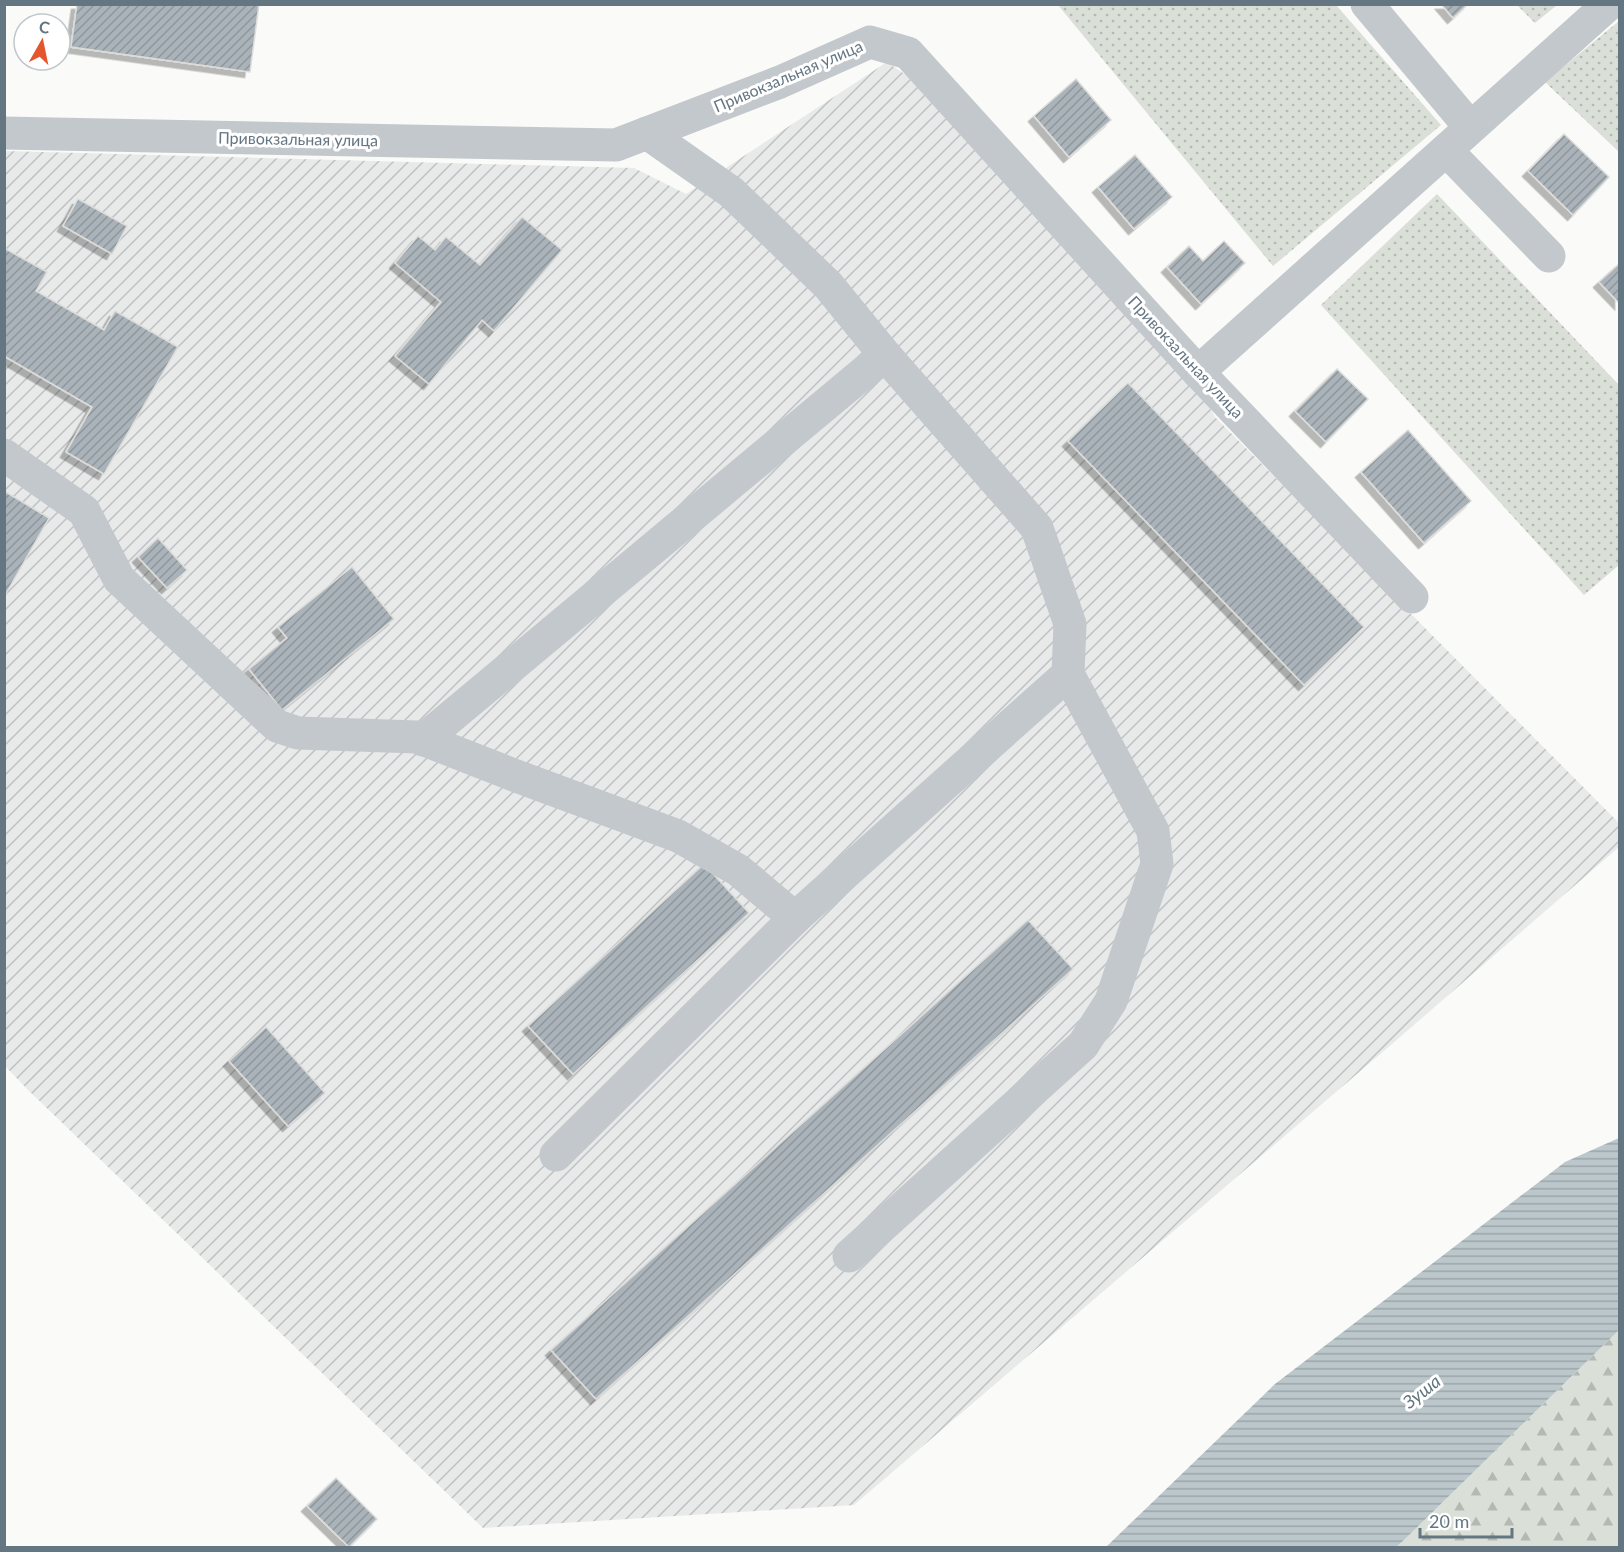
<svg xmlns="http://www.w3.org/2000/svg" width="1624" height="1552" viewBox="0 0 1624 1552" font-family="Lato,sans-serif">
<defs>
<pattern id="industrial-furrows" width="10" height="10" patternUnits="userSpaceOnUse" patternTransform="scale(1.5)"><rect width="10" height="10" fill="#e8e9e9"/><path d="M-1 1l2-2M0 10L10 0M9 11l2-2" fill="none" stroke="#c0c1c2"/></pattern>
<pattern id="forest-firs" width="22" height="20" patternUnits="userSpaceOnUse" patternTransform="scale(1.5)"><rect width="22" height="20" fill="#dadfd7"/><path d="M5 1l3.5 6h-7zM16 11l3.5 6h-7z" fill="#b4b9b4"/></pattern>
<pattern id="garden-dots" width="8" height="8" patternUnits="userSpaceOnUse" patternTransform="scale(1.5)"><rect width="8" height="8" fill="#dadfd7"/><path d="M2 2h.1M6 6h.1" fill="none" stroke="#b4b9b4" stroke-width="1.8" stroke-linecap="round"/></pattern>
<pattern id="water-rules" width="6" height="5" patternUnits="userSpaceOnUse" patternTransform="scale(1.5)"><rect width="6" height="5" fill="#bbc7cb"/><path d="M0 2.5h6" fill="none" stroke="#9ca6aa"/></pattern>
<pattern id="building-hatch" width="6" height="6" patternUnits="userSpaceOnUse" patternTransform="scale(1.5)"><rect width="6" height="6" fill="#aab3b9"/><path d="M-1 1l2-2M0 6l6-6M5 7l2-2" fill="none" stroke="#8e969c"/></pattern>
<filter id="shadow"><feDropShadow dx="-5.5" dy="5.5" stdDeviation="0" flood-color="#0004"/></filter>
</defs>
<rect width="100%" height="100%" fill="#fafaf8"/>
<!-- industrial -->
<polygon fill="url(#industrial-furrows)" points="887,62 922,86 1198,387 1215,417 1619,823 1619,847 1392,1044 854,1505 483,1528 27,1089 5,1066 5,151 634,168 686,194"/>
<!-- forest -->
<polygon fill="url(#forest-firs)" points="1619,1330 1619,1547 1395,1548 1403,1541"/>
<!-- garden -->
<g fill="url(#garden-dots)">
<polygon points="1058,5 1336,5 1441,125 1273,266"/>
<polygon points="1517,5 1557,5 1535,23"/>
<polygon points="1619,21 1619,152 1545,82"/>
<polygon points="1437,194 1619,385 1619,565 1584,595 1321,305"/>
</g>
<!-- water -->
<polygon fill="url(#water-rules)" points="1619,1138 1619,1330 1403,1541 1395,1548 1106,1547 1275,1384 1565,1162"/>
<!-- building -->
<g fill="url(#building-hatch)" stroke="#dcdcda" stroke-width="1.5" filter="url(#shadow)">
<polygon points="77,4 259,4 250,72 71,47"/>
<polygon points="1441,4 1468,4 1453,18"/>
<polygon points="1076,79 1111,120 1069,157 1034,116"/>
<polygon points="1564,134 1609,177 1573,215 1528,171"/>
<polygon points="1135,155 1172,197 1134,229 1098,187"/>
<polygon points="78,199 127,226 112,254 63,226"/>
<polygon points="522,217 562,250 494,331 482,320 429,384 395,356 441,302 395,263 418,236 435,250 446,237 480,265"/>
<polygon points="1224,241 1245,263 1201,304 1167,267 1189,246 1203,261"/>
<polygon points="4,248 47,272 36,291 104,330 115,311 178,347 104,474 66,452 92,407 4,356"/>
<polygon points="1620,263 1620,304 1599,282"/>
<polygon points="1337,369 1368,399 1326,442 1295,411"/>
<polygon points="1128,383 1364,627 1304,685 1068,441"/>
<polygon points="1408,430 1471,501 1424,543 1361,472"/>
<polygon points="4,491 49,518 4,597"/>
<polygon points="158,538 187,570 167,588 138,557"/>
<polygon points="352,567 394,619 282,710 249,669 287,638 278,627"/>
<polygon points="704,864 749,913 573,1074 528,1026"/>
<polygon points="1028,920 1073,969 596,1399 551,1350"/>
<polygon points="266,1027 325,1093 288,1126 229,1061"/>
<polygon points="336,1478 377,1519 349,1547 307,1506"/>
</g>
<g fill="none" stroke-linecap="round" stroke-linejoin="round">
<!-- minor -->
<g stroke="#c3c8cc" stroke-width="33">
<polyline points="1367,4 1470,127"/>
<polyline points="4,133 616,145 780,82 870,42 908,53 1198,372 1412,597"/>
<polyline points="647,133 731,192 828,285 885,355"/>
<polyline points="1446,150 1549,256"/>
<polyline points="1198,372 1609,4"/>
<polyline points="4,455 84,511 119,579 277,726 298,733 417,737 511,774 678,836 738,870 795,918 556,1155"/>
<polyline points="423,740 885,355 1037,528 1070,624 1068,674 795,918"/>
<polyline points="849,1256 1083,1045 1111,1001 1157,864 1153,831 1068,674"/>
</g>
</g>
<g text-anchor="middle" stroke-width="6" stroke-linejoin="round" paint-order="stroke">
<!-- street labels -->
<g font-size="16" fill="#657683" stroke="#fff">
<text transform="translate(788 76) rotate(-23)" y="6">Привокзальная улица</text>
<text transform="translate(298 139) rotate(1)" y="6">Привокзальная улица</text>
<text transform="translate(1186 357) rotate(47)" y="6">Привокзальная улица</text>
</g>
<!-- water labels -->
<g font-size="18" font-style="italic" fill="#60757c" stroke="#fff">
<text transform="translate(1422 1392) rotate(-38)" y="6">Зуша</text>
</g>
</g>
<!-- border -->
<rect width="1624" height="1552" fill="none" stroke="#657683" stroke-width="12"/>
<!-- north arrow -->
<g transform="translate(42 42) rotate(9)"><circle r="28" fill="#ffffff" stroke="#c1c8cd" stroke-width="1.5"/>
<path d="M0-4.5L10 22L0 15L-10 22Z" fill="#e4572e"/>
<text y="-9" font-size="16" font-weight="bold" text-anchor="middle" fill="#657683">С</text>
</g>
<!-- scale -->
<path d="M1420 1528v9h92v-9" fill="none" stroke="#657683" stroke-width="3"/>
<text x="1429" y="1528" font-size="18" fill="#657683" stroke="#ffffff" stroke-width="4.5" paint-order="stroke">20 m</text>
</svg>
